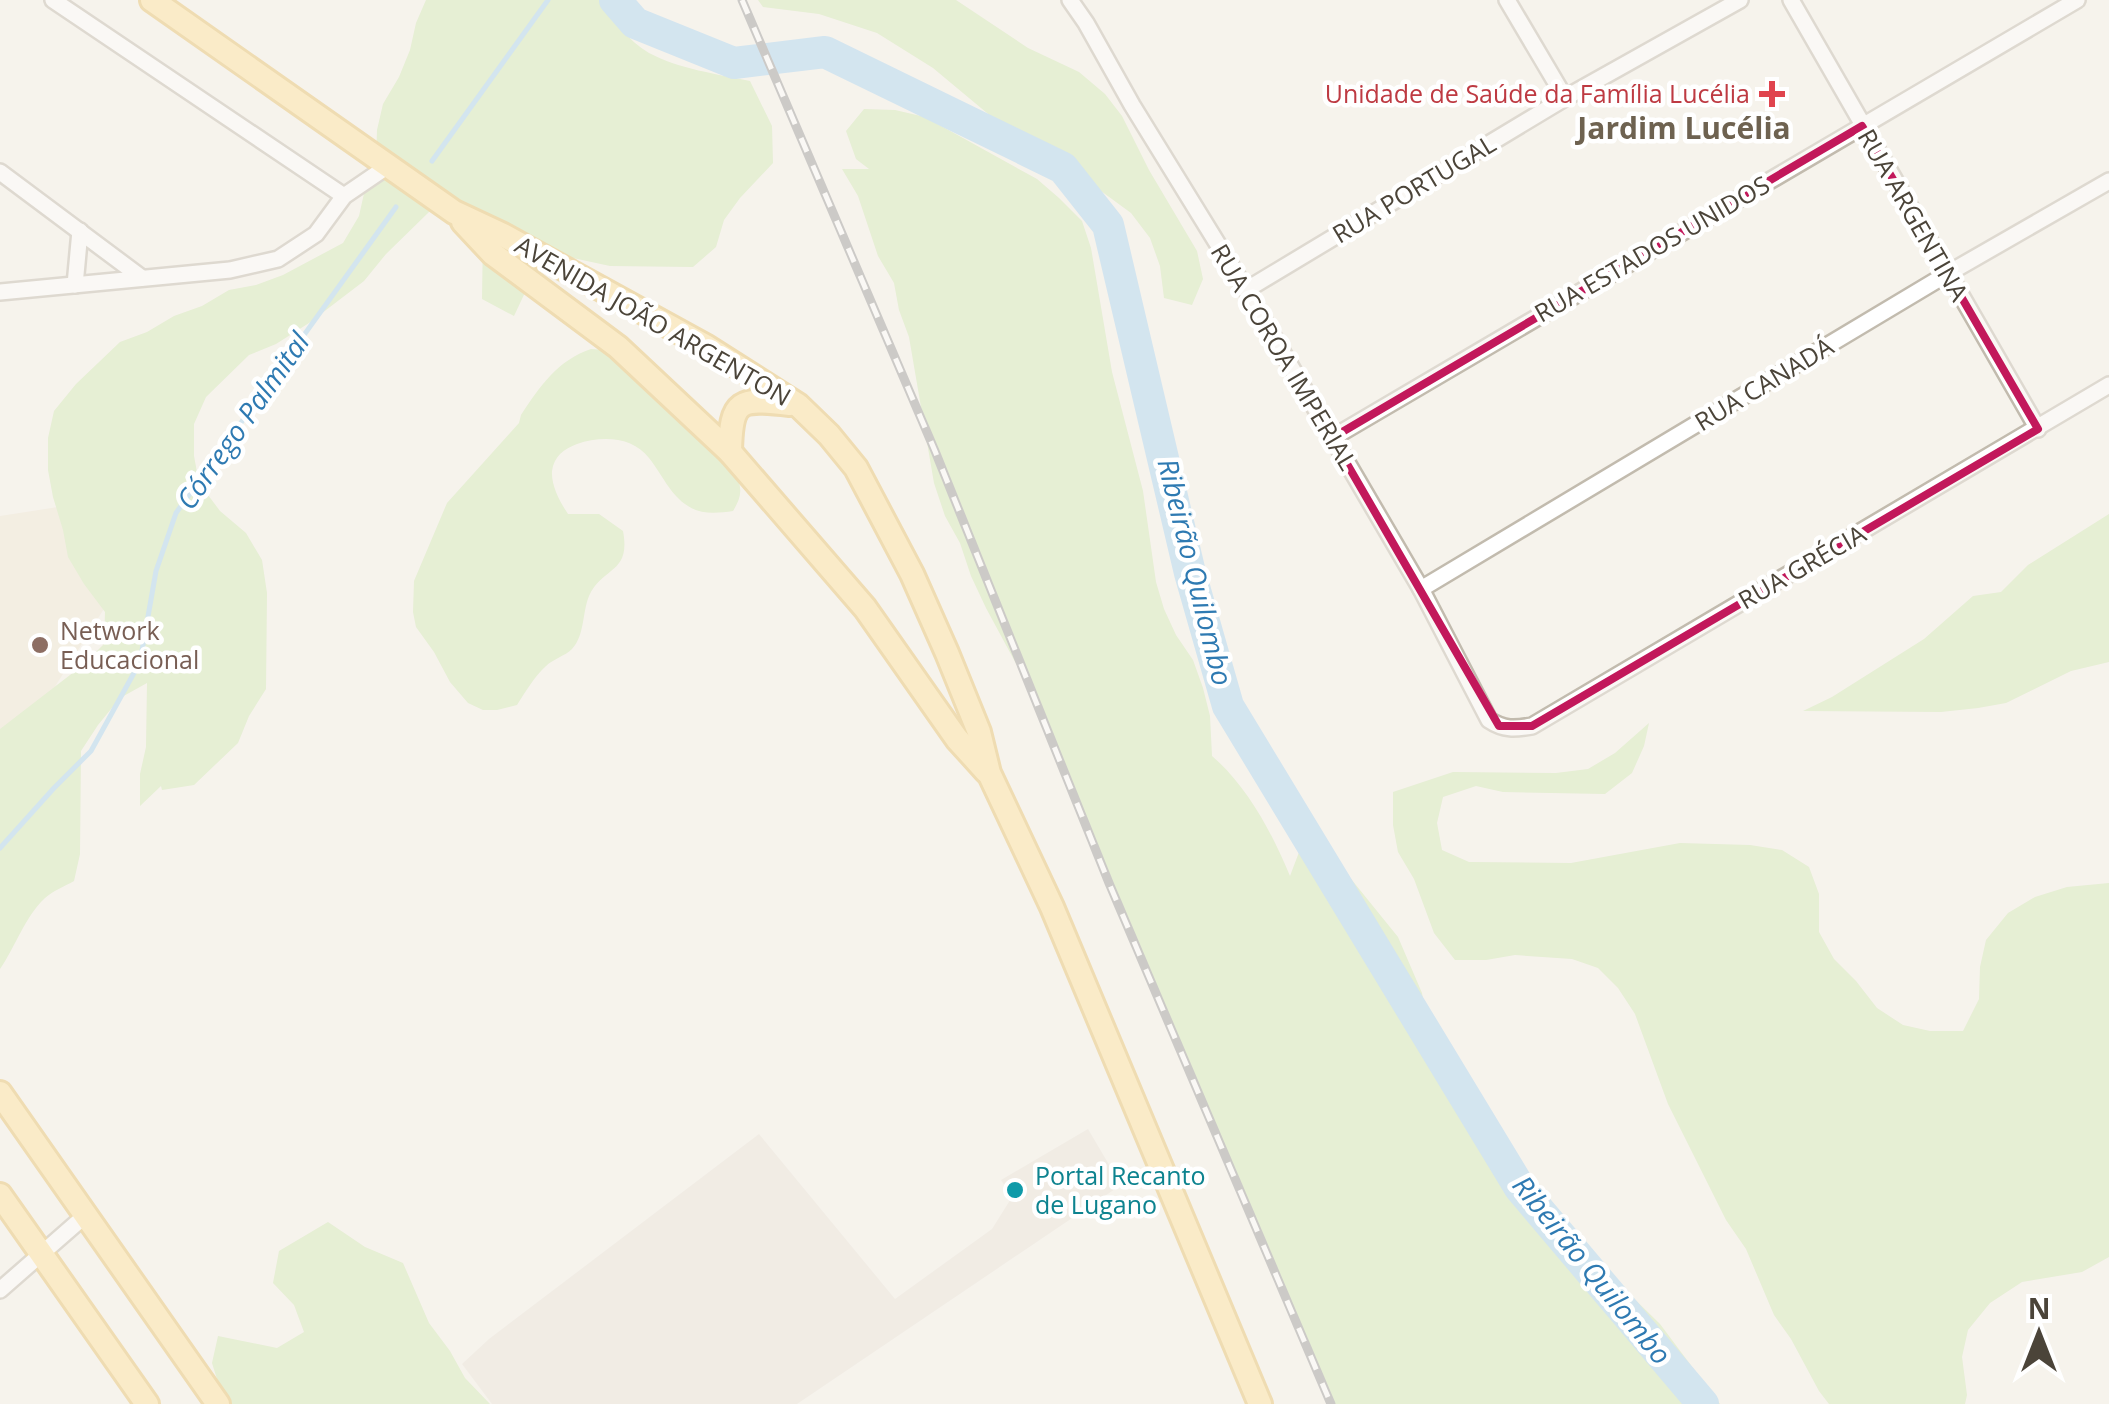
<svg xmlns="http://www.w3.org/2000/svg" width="2109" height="1404" viewBox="0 0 2109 1404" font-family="'Open Sans',sans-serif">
<rect width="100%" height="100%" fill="#f6f3ec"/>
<!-- residential -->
<polygon fill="#eae5da" points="1088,1129 1121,1185 797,1404 492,1404 462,1364 489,1339 759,1134 895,1299 992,1229 1012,1197 1001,1180"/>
<!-- education -->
<polygon fill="#efe8d6" points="180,488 0,774 0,516"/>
<!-- green -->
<g fill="#d2eab5">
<path d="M426,0H601C614,20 628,41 649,53C679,69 717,74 750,81L772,126L773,163L740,198L724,220L716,247L693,267L610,266L550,253L529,284L514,316L482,299L483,235L462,207L429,212L386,254L364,281L309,323L276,344L249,355L206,397L194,424V456L199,483L220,511L246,533L262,560L267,593L266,689L249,716L238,743L194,785L162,790L161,786L140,806V774L146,747L147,683L120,698L98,725L81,751L80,854L74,881C65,886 53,891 45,898C24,918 16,946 0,969V729L83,665L104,644L105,612L84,584L68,557L63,530L53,497L48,470V438L54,411L76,384L120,342L147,332L174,316L202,306L229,290L256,285L283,275L343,243L359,216L365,189L376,163L377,130L383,104L399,77L410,50L416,23Z"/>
<polygon points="758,0 956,0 1028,48 1079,72 1105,94 1122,116 1149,170 1197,251 1203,279 1192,305 1164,298 1160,266 1150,238 1131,213 1056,158 999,123 933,68 877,33 819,14 763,7"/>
<path d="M864,109L895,110L925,117L1037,179L1059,198L1082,221L1091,248L1112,372L1143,491L1156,582L1164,609L1176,635L1193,660L1203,688L1210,716L1212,756C1248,787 1272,833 1290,876L1301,847L1316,845L1330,853L1398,937L1422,993L1429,1040L1460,1096L1520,1171L1552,1218L1660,1324L1720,1404H1329L1075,793H1070L1033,695L986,608L971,576L960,543L945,516L934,483L909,337L899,310L894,283L878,256L858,196L842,169H869L856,159L846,131Z"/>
<path d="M591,349L606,350L734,470C742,486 743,495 733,511C718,513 701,515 688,506C670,495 662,474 649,458C632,436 601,436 577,444C564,449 554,456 552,471C551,486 560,502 568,514H599L623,531C631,574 603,566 589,596C582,613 585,635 572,649C565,656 553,659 546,666C534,677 526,691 517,705L497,710H483L468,703L450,682L434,652L416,627L413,612L414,581L447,503L519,423L521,415C540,386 558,360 591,349Z"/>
<polygon points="2109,514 2109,662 2071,671 2006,703 1978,708 1941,712 1803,711 1832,697 1924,639 1973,596 2001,592 2028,565"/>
<polygon points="1649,723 1644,746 1632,773 1605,794 1503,792 1476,786 1443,797 1437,823 1442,850 1469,862 1571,863 1680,843 1750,845 1782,850 1809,867 1819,894 1819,932 1834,959 1856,981 1877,1008 1903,1025 1930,1031 1963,1031 1979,999 1980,967 1986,940 2008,913 2035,897 2067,887 2109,883 2109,1257 2082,1272 2022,1282 1990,1303 1968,1330 1962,1357 1967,1395 1965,1404 1829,1404 1819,1391 1791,1339 1774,1315 1746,1249 1726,1220 1668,1104 1635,1014 1618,988 1598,968 1572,959 1515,955 1486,960 1455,960 1434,933 1414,879 1398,852 1393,825 1393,792 1453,772 1556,773 1588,769 1615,753"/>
<polygon points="328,1222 365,1247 403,1263 429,1323 450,1351 465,1378 490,1404 229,1404 222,1395 212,1363 218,1336 277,1348 304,1332 294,1305 273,1283 279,1251"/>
</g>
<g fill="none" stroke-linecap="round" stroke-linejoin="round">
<!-- stream -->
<g stroke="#a9d4f2" stroke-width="5">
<polyline points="432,161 548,0"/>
<polyline points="0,848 54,788 91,751 140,662 156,571 176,513 396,207"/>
</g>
<!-- river -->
<polyline stroke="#a9d4f2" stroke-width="32" points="615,0 635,23 734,63 825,52 1063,168 1108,225 1190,573 1228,706 1520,1188 1703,1404"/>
<defs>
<g id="minor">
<polyline points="53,0 344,196"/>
<path d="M1070,0L1086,23L1132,105L1246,290L1421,589L1489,720C1504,730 1515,729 1532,726L2109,385"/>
<polyline points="1507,0 1565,98"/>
<polyline points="1791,0 2038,429"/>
<polyline points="0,172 142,278"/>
<polyline points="75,285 80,231"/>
<polyline points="1246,290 1565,98 1740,0"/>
<polyline points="0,292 230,270 278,259 316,234 344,196 388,166"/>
<polyline points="1332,438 2077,0"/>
<polyline points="1421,589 1947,274 2109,181"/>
<polyline points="0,1290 87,1214"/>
</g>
<g id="primary">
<polyline points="152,0 454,212 503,235 707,347 798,405 829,435 856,468 912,574 947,653 979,732 989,773 1052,907 1260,1404"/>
<polyline points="463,222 493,254 618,347 730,452 865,608 957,739 986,771"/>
<path d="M730,452C731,399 739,398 790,404"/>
<polyline points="0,1093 218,1404"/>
<polyline points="0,1195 147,1404"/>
</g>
</defs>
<!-- minor casing -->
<use href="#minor" stroke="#c2bbae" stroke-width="20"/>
<!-- primary casing -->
<use href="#primary" stroke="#e6c16a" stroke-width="28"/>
<!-- minor -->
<use href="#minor" stroke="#fff" stroke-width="15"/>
<!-- primary -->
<use href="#primary" stroke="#ffe39c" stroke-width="22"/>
<defs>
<polyline id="rail" points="742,0 935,451 1109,883 1331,1404"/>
</defs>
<!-- rail casing -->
<use href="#rail" stroke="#9a9a9a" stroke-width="9"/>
<!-- rail -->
<use href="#rail" stroke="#fff" stroke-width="5" stroke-dasharray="15" stroke-linecap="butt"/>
</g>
<!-- marked area -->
<path d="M0 0H2109V1404H0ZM1862,126L2038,429L1532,726H1499L1332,438Z" fill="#f6f3ec" fill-opacity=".55" fill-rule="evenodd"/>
<path fill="none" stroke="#c2185b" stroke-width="8" stroke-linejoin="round" d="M1862,126L2038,429L1532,726H1499L1332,438Z"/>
<!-- markers -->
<path fill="#e0444e" stroke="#fff" stroke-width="4" d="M1767 79h10v10h10v10h-10v10h-10v-10h-10v-10h10z"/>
<circle fill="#8d6e63" stroke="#fff" stroke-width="4" cx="40" cy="645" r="10"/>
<circle fill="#0f9aa8" stroke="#fff" stroke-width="4" cx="1015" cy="1190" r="10"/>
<g text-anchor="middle" stroke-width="9" stroke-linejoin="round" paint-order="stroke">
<!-- health labels -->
<g font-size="25" fill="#be3a42" stroke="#fff" text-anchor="end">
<text x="1750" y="103">Unidade de Saúde da Família Lucélia</text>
</g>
<!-- street labels -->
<g font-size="25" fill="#4b4439" stroke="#fff">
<text transform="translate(1414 189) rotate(-31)" y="9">RUA PORTUGAL</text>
<text transform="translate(1913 215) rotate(60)" y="9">RUA ARGENTINA</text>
<text transform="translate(1652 249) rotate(-30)" y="9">RUA ESTADOS UNIDOS</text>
<text transform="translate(653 321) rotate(30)" y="9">AVENIDA JOÃO ARGENTON</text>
<text transform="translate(1284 357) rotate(59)" y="9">RUA COROA IMPERIAL</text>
<text transform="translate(1764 384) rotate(-31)" y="9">RUA CANADÁ</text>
<text transform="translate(1802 567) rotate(-30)" y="9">RUA GRÉCIA</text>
</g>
<!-- education labels -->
<g font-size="25" fill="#785e54" stroke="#fff" text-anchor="start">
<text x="60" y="640">Network<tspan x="60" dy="29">Educacional</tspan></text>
</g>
<!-- culture labels -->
<g font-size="25" fill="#0d838f" stroke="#fff" text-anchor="start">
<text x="1035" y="1185">Portal Recanto<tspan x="1035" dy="29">de Lugano</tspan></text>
</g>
<!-- water labels -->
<g font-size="28" font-style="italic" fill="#2e7ab2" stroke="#fff">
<text transform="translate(243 421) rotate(-55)" y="10">Córrego Palmital</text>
<text transform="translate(1195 572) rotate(76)" y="10">Ribeirão Quilombo</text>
<text transform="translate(1592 1270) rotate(51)" y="10">Ribeirão Quilombo</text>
</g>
<!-- quarter labels -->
<g font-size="30" font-weight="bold" fill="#6e6250" stroke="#fff">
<text x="1684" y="139">Jardim Lucélia</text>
</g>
</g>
<!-- north arrow -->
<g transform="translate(2039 1334)" stroke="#ffffff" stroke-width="8" paint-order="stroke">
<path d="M0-8L18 38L0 25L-18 38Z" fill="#4b4439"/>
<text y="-15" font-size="28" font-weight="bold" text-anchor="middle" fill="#4b4439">N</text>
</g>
</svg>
